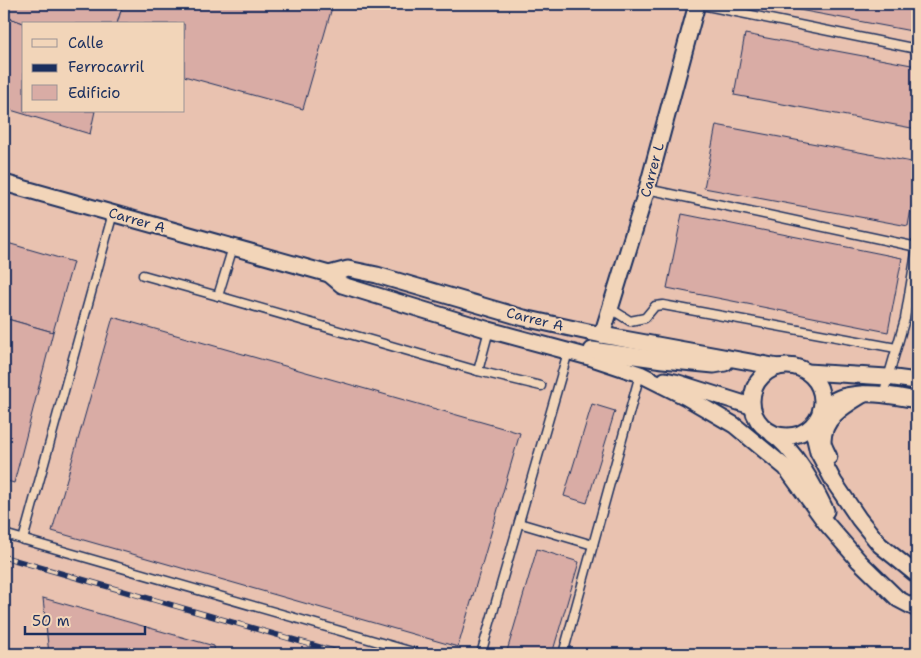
<svg xmlns="http://www.w3.org/2000/svg" width="921" height="658" viewBox="0 0 921 658" font-family="'Shantell Sans',sans-serif">
<rect width="100%" height="100%" fill="#f5d0b7"/>
<filter id="ink" filterUnits="userSpaceOnUse"><feTurbulence type="fractalNoise" baseFrequency=".02" numOctaves="2"/><feDisplacementMap in="SourceGraphic" scale="10" xChannelSelector="R" yChannelSelector="G"/><feConvolveMatrix kernelMatrix="1 2 1 2 8 2 1 2 1" color-interpolation-filters="sRGB"/></filter>
<g filter="url(#ink)">
<!-- built -->
<path fill="#e9c2b0" fill-rule="evenodd" d="M4,4H917V654H4ZM24,24H184V111H24Z"/>
<!-- building -->
<g fill="#d9aca5" stroke="#1b2f5e">
<polygon points="8,4 123,4 117,24 26,24 4,16"/>
<polygon points="123,4 333,4 303,109 184,76 184,24 117,24"/>
<polygon points="523,4 551,4 549,11"/>
<polygon points="767,4 917,4 917,32"/>
<polygon points="4,16 26,24 24,24 24,111 95,111 90,134 4,108"/>
<polygon points="745,34 917,66 917,129 734,95"/>
<polygon points="716,125 917,163 917,175 908,226 704,188"/>
<polygon points="682,214 902,258 888,332 667,288"/>
<polygon points="4,242 73,262 53,332 4,318"/>
<polygon points="113,317 520,433 458,647 52,531"/>
<polygon points="4,318 53,332 14,483 4,480"/>
<polygon points="592,404 615,411 587,503 564,496"/>
<polygon points="537,549 579,562 552,654 518,654 507,651"/>
<polygon points="43,598 214,646 215,654 49,654"/>
</g>
<g fill="none" stroke-linecap="round" stroke-linejoin="round">
<defs>
<g id="service">
<polyline points="697,4 917,49"/>
<polyline points="647,189 917,247"/>
<polyline points="233,247 218,296 478,371 489,330"/>
<polyline points="143,275 218,296"/>
<polyline points="611,309 630,321 645,318 655,306 663,305 896,348"/>
<polyline points="478,371 541,386"/>
<polyline points="883,395 905,319 917,247"/>
<polyline points="519,523 593,545"/>
<polyline points="4,534 420,654"/>
<polyline points="23,540 113,213"/>
<polyline points="481,654 568,352"/>
<polyline points="563,654 640,374"/>
</g>
<g id="minor">
<polyline points="4,183 329,274 342,285 489,330 589,357 640,374 686,397 734,425 786,468 826,523 859,561 898,599 917,609"/>
<polyline points="329,274 348,269 377,275 524,318 602,335 778,367"/>
<polyline points="602,335 647,189 697,4"/>
<polyline points="592,350 663,360 714,365 725,363"/>
<circle cx="787" cy="401" r="35"/>
<polyline points="807,372 887,377 917,381"/>
<polyline points="665,380 675,382 751,406"/>
<path d="M821,409C828,405 835,399 842,397C867,390 893,396 917,400"/>
<polyline points="812,426 818,452 834,482 859,519 880,545 917,575"/>
<path d="M772,434C795,449 814,486 826,511"/>
<path d="M829,457C827,452 823,446 823,441C823,417 846,405 864,394"/>
</g>
</defs>
<!-- service casing -->
<use href="#service" stroke="#1b2f5e" stroke-width="11"/>
<!-- minor casing -->
<use href="#minor" stroke="#1b2f5e" stroke-width="19"/>
<!-- service -->
<use href="#service" stroke="#f2d5b9" stroke-width="8"/>
<!-- minor -->
<use href="#minor" stroke="#f2d5b9" stroke-width="15"/>
<defs>
<polyline id="rail" points="4,557 344,654"/>
</defs>
<!-- rail casing -->
<use href="#rail" stroke="#1b2f5e" stroke-width="5.5"/>
<!-- rail -->
<use href="#rail" stroke="#f2d5b9" stroke-width="4" stroke-dasharray="11" stroke-linecap="butt"/>
</g>
</g>
<g text-anchor="middle" stroke-width="4" stroke-linejoin="round" paint-order="stroke">
<!-- street labels -->
<g font-size="14" fill="#1b2f5e" stroke="#f2d5b9">
<text transform="translate(652 170) rotate(-75)" y="5">Carrer L</text>
<text transform="translate(137 220) rotate(16)" y="5">Carrer A</text>
<text transform="translate(535 319) rotate(14)" y="5">Carrer A</text>
</g>
</g>
<!-- margin -->
<rect width="921" height="658" fill="none" stroke="#f2d5b9" stroke-width="20"/>
<rect x="10" y="10" width="901" height="638" fill="none" stroke="#1b2f5e" stroke-width="2" filter="url(#ink)"/>
<!-- legend -->
<rect x="22" y="22" width="162" height="90" fill="#f2d5b9" stroke="#9c9395"/>
<rect x="32" y="39" width="25" height="8" fill="#f2d5b9" stroke="#9c9395"/>
<text x="68" y="48" font-size="15" fill="#1b2f5e">Calle</text>
<rect x="32" y="64" width="25" height="8" fill="#1b2f5e" stroke="#9c9395"/>
<text x="68" y="72" font-size="15" fill="#1b2f5e">Ferrocarril</text>
<rect x="32" y="85" width="25" height="15" fill="#d9aca5" stroke="#9c9395"/>
<text x="68" y="98" font-size="15" fill="#1b2f5e">Edificio</text>
<!-- scale -->
<path d="M25 626v8h120v-8" fill="none" stroke="#1b2f5e" stroke-width="2.5"/>
<text x="32" y="626" font-size="15" fill="#1b2f5e" stroke="#f2d5b9" stroke-width="4" paint-order="stroke">50 m</text>
</svg>
